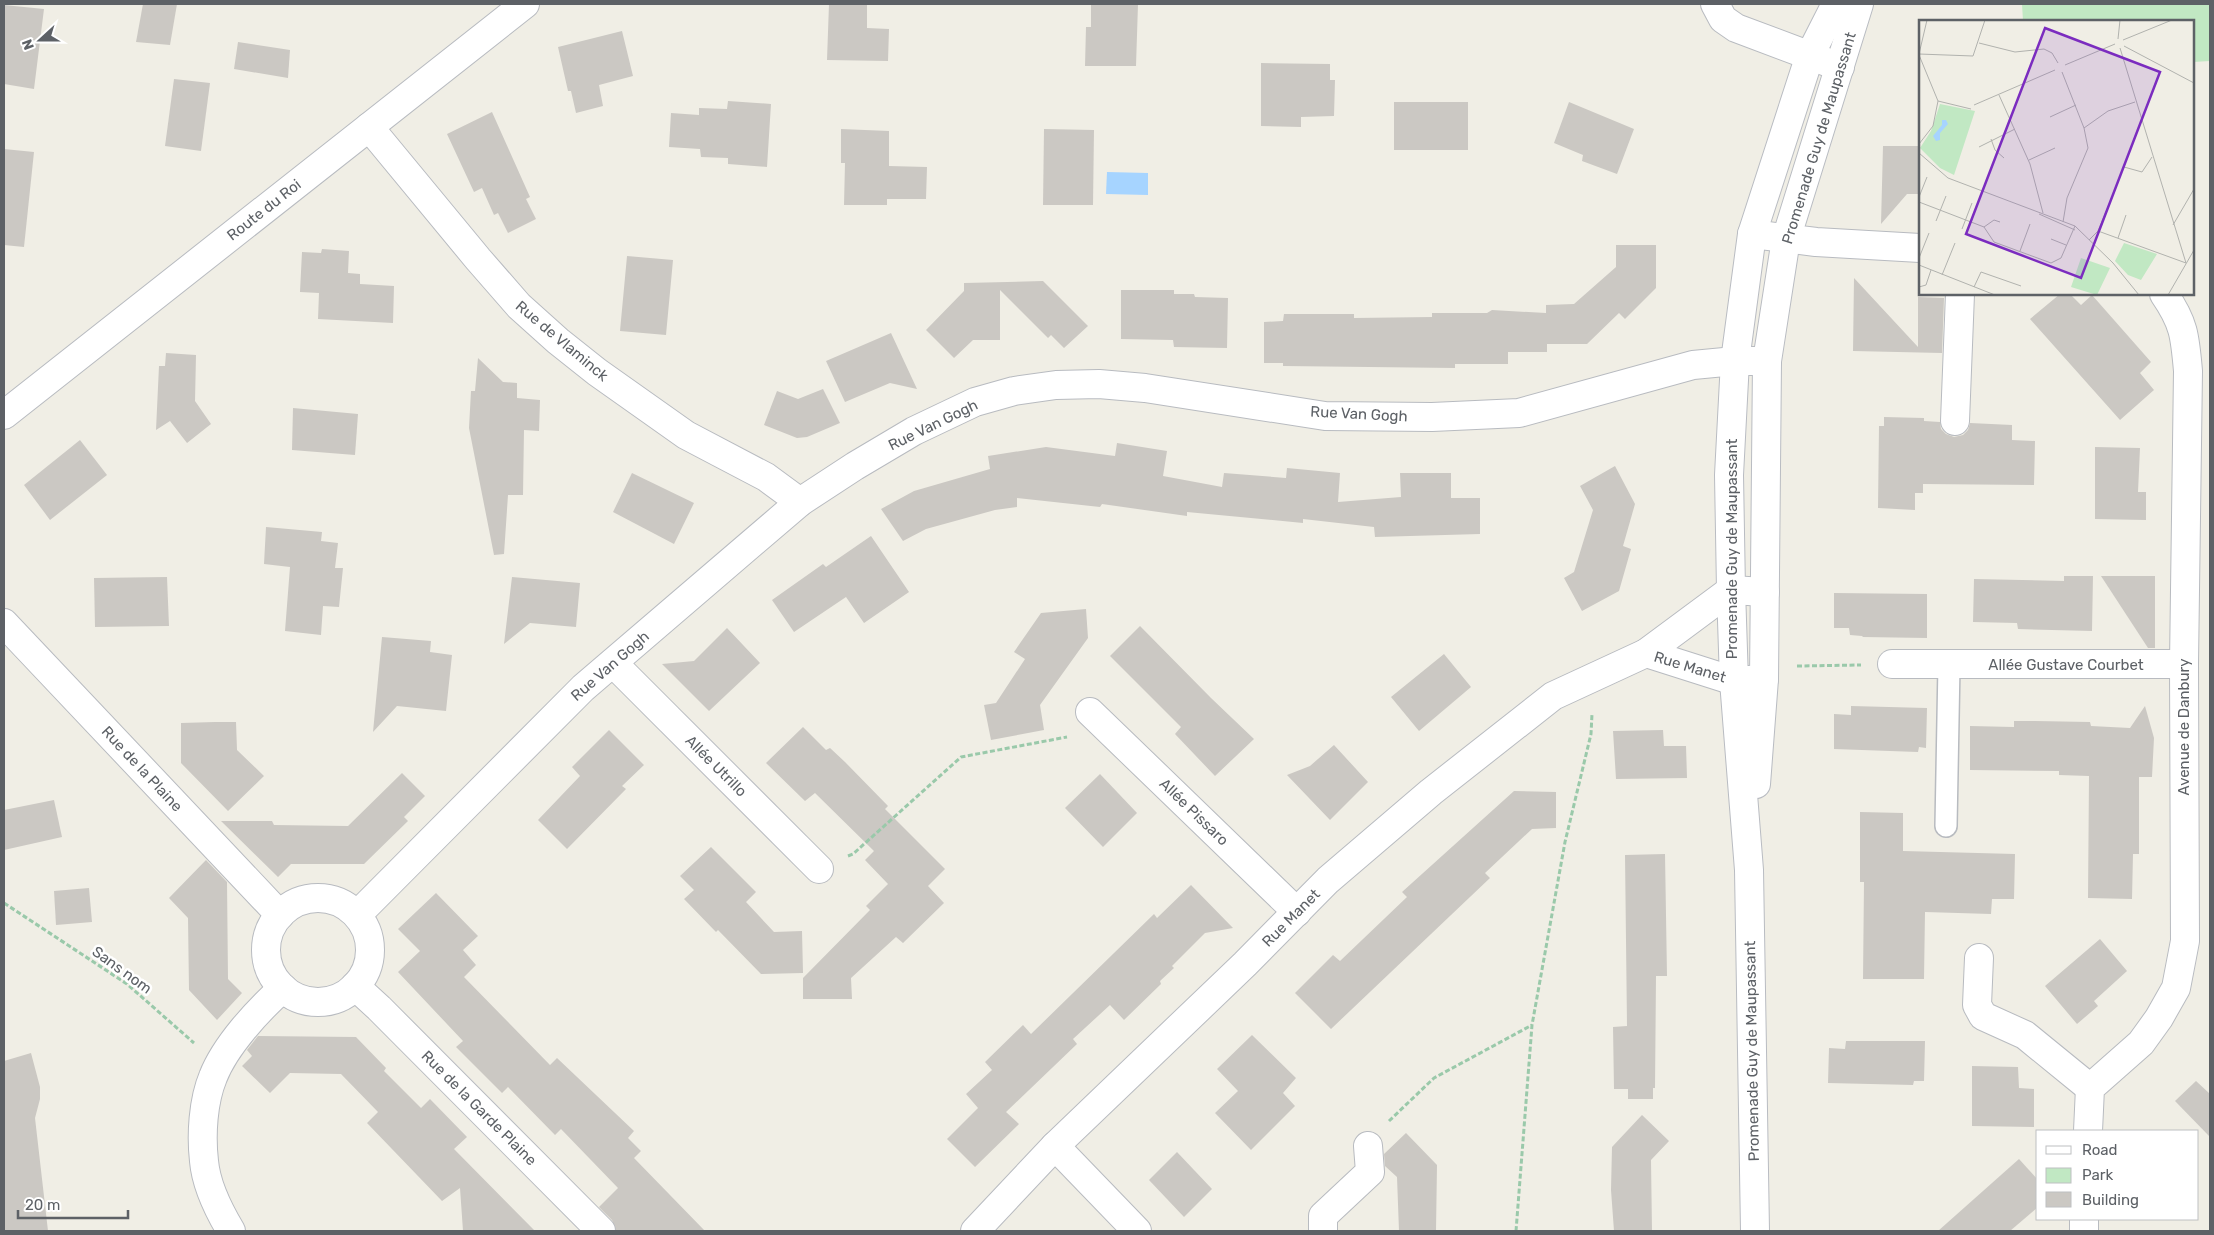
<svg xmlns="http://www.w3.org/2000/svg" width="2214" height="1235" viewBox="0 0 2214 1235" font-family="Rubik,sans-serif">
<rect width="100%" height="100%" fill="#f0eee5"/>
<!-- green -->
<polygon fill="#c1e8c3" points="2022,4 2210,4 2210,61 2193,62 2193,21 2023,21"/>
<!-- water -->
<polygon fill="#a6d4ff" points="1107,172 1148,173 1148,195 1106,194"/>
<!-- building -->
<g fill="#cbc8c3">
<polygon points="143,4 177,4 170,45 136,42"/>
<polygon points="829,4 867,4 867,28 889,29 888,61 827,60"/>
<polygon points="1091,4 1138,4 1136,66 1085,66 1086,27 1091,27"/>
<polygon points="4,5 44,9 34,89 4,84"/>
<polygon points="622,31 633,76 599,85 603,106 576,113 571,91 568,91 558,47"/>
<polygon points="238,42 290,50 288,78 234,69"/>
<polygon points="1261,63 1330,64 1330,80 1335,80 1334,116 1301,117 1301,127 1261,126"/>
<polygon points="174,79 210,83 201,151 165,146"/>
<polygon points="728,101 771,104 767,167 728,164 728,158 701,157 700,149 669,147 671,113 699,115 699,108 727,109"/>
<rect x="1394" y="102" width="74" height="48"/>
<polygon points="1569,102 1634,129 1617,174 1582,161 1583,155 1554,143"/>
<polygon points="492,112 530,197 526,199 536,219 508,233 498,213 494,215 482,188 474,192 447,134"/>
<polygon points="841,129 889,131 889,166 927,167 926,199 887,199 887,205 844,205 845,163 841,163"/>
<polygon points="1044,129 1094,130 1093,205 1043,205"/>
<polygon points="1883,146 1920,146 1920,194 1907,194 1881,224"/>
<polygon points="4,149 34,152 24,247 4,245"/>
<polygon points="1616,245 1656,245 1656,288 1625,319 1619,313 1587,344 1547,344 1547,352 1508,352 1508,364 1455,364 1455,368 1283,366 1283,363 1264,363 1264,322 1283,321 1284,314 1354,314 1354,318 1432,317 1432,313 1487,313 1492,310 1546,313 1546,305 1574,304 1616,267"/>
<polygon points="322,249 349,251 348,273 360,274 360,284 394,286 393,323 318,319 319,293 300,292 302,252 321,253"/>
<polygon points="627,256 673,260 666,335 620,331"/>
<polygon points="1854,278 1918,347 1918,297 1944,298 1942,353 1853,351"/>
<polygon points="1043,281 1088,326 1064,348 1051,335 1048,338 1000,290 1000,340 973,340 954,358 926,330 964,291 964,283"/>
<polygon points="1121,290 1174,290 1174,294 1194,294 1195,297 1228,298 1227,348 1174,347 1173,340 1121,339"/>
<polygon points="2060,294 2070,294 2081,305 2092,295 2151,362 2140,373 2154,390 2120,420 2030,319"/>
<polygon points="891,333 917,389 890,383 845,402 826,361"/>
<polygon points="166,353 196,355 195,401 211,424 187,443 170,421 156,430 159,366 165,366"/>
<polygon points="478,358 503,382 517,383 517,398 540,400 539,431 524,430 523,495 508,495 504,554 494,555 469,428 471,391 475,391"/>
<polygon points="823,389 840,423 807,437 797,438 764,425 777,391 798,399"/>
<polygon points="293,408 358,414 355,455 292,450"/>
<polygon points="1884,417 1924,418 1924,421 1940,422 1941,429 1946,434 1954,437 1963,435 1968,430 1970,423 2012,425 2012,440 2035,441 2034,485 1923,484 1923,493 1915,493 1915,510 1878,508 1879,426 1884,426"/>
<polygon points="80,440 107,475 50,520 24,485"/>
<polygon points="1117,443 1167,451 1163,476 1222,487 1224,473 1286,478 1287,468 1340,473 1338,502 1401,497 1400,473 1451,473 1451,498 1480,498 1480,534 1375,537 1374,527 1303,519 1303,523 1187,512 1187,516 1102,504 1100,507 1017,498 1017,507 995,510 926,529 903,541 881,509 914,491 990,469 988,456 1046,447 1115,456"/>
<polygon points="2095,447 2140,448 2138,492 2146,492 2146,520 2095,519"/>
<polygon points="1615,466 1635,504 1623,546 1631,549 1619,591 1582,611 1564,578 1574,572 1593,510 1580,486"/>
<polygon points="632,473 694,503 674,544 613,512"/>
<polygon points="266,527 322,532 321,541 338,543 335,568 343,568 339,607 323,606 321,635 285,631 290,567 264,564"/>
<polygon points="871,536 909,592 864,623 846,597 794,632 772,600 823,564 826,567"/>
<polygon points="2064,576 2093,576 2092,631 2018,629 2017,623 1973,622 1974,579 2064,581"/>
<polygon points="2101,576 2155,576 2155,648 2148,648"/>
<polygon points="167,577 169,626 95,627 94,578"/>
<polygon points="512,577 580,583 576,627 530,623 504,644"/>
<polygon points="1834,593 1927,594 1927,638 1863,637 1862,636 1850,635 1849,628 1834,628"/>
<polygon points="1086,609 1088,638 1040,705 1044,730 991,740 984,705 996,703 1025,659 1014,652 1041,613"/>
<polygon points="1140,626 1211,698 1254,739 1215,776 1175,734 1181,727 1110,656"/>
<polygon points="727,628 760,663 709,711 662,664 694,661"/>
<polygon points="382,637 431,641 430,652 452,655 446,711 397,706 373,732"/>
<polygon points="1444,654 1471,687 1419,731 1391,697"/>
<polygon points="1851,706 1927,708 1926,748 1919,747 1918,752 1834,749 1834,714 1851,715"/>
<polygon points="2145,706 2154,738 2152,777 2139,777 2139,854 2133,854 2132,899 2088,898 2089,776 2059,775 2059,771 1970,770 1970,726 2014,727 2014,721 2035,721 2090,722 2091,726 2130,728"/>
<polygon points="215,722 236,722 237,750 264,776 228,811 181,763 181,723"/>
<polygon points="803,727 826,750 830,748 845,762 888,806 885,809 945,869 928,886 944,903 903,943 896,937 851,978 852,999 803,999 803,978 870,910 866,906 888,884 865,860 874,851 815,793 805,801 766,763"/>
<polygon points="609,730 644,765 622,786 626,789 567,849 538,820 580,776 572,767"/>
<polygon points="1663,730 1664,746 1686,746 1687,778 1616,779 1613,731"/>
<polygon points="1334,745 1368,782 1330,820 1287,775 1310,766"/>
<polygon points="402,773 425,796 404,817 408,821 364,864 291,864 278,877 221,821 272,821 274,825 348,826"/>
<polygon points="1100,774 1137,813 1103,847 1065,808"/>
<polygon points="1514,791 1556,792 1556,828 1532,829 1485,873 1490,878 1331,1029 1295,993 1333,955 1340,961 1407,897 1402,892"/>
<polygon points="54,800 62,837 4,850 4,810"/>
<polygon points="1860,812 1903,813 1903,851 2015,854 2014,899 1992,899 1991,914 1925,912 1924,979 1863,979 1864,882 1860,882"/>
<polygon points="711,847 756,892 746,902 774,932 802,931 803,973 761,974 718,930 716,932 684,899 694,890 680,876"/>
<polygon points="1665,854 1667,976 1656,976 1655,1088 1653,1088 1653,1099 1628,1099 1628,1089 1614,1089 1613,1027 1627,1026 1625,855"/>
<polygon points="206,860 227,882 228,979 242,993 217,1020 189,990 188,918 169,898"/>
<polygon points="1191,885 1233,928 1205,933 1172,966 1174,968 1160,981 1161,984 1124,1020 1110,1005 1073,1039 1077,1044 1006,1112 1019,1124 975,1167 947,1139 978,1108 966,1094 992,1070 985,1062 1023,1025 1031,1034 1154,914 1157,918"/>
<polygon points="89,888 92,922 56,925 54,891"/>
<polygon points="436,893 478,936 463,950 476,965 464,977 550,1065 557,1058 634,1131 628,1138 641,1151 634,1158 705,1231 616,1231 612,1220 599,1207 618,1188 561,1129 555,1135 508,1087 502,1093 456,1047 463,1041 398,972 420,951 398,929"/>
<polygon points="2100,939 2127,971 2094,1001 2098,1006 2077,1024 2045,986"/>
<polygon points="1252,1035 1296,1078 1283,1093 1295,1106 1251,1150 1215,1113 1238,1091 1217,1069"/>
<polygon points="258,1036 356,1037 386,1068 384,1071 421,1108 430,1099 467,1137 454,1149 535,1231 463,1231 460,1188 442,1201 367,1123 378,1112 341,1074 290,1073 270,1093 242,1066 252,1056 247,1050"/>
<polygon points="1846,1041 1925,1041 1924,1081 1914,1081 1913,1085 1828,1083 1829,1048 1845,1049"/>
<polygon points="31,1053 40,1087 40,1099 35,1118 48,1231 4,1231 4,1061"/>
<polygon points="1972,1066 2018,1067 2019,1088 2034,1089 2034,1127 1972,1126"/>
<polygon points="2196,1081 2210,1094 2210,1137 2175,1101"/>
<polygon points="1642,1115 1669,1141 1651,1160 1652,1231 1614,1231 1611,1190 1612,1147"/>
<polygon points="1406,1133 1437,1165 1436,1231 1399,1231 1397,1177 1385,1166 1384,1154"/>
<polygon points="1177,1152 1212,1189 1184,1217 1149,1180"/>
<polygon points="2019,1159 2038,1180 2038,1207 2010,1231 1938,1231"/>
</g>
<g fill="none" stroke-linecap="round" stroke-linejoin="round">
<defs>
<polyline id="lane" points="1946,826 1949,665"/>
<g id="street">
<polyline points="1715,4 1723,19 1736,28 1840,67"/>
<polyline points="369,127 478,259 519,306 558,341 597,372 686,435 766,477 800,502"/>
<polyline points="1752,234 1816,242 1920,248"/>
<polyline points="4,415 525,4"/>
<polyline points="1955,421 1960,294"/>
<polyline points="4,623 280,915"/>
<polyline points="1646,653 1734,681 1764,679"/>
<polyline points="613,663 819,869"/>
<polyline points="1892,664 2184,664"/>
<polyline points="1090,712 1297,912"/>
<circle cx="318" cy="950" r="52"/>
<polyline points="357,915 583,688 800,502 855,466 914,431 975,402 1014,391 1056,385 1099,384 1145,388 1325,416 1432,417 1519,413 1693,365 1735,361 1767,361"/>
<polyline points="1979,958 1977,1005 1983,1016 2025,1035 2090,1088"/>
<polyline points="355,986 379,1008 601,1231"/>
<path d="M2088,1131L2090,1088L2141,1043L2159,1018L2176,988L2185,941L2184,664L2188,371C2185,336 2184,323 2164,294"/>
<polyline points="1055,1146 1137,1231"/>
<path d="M231,1231C219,1211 206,1185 204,1161C201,1135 203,1101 213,1077C225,1046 258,1010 283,988"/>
<polyline points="975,1231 1055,1146 1245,964 1328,880 1431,792 1553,696 1646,653 1731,590 1765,592"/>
<polyline points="1323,1231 1323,1216 1370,1172 1368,1146"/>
<polyline points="2084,1231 2084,1219"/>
</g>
<g id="secondary">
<polyline points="1756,784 1764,679 1767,361 1786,239 1859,4"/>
<polyline points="1755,1231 1749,870 1734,681 1731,590 1729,475 1735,361 1752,234 1810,55 1836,4"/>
</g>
</defs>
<!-- lane casing -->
<use href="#lane" stroke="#b8bbc0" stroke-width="24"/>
<!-- street casing -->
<use href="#street" stroke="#b8bbc0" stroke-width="30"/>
<!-- secondary casing -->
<use href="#secondary" stroke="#b9bcc2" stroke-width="30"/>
<!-- path -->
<g stroke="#9ac9aa" stroke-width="3" stroke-dasharray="5 2.5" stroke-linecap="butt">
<polyline points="1797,666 1861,665"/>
<polyline points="848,856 853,854 961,757 1067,737"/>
<polyline points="4,903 127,984 194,1043"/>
<polyline points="1389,1121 1434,1078 1532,1025"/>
<polyline points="1516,1231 1532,1025 1565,842 1591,734 1592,714"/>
</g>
<!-- lane -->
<use href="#lane" stroke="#fff" stroke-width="21"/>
<!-- street -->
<use href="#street" stroke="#fff" stroke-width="28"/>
<!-- secondary -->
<use href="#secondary" stroke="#fff" stroke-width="28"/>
</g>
<g text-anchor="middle" stroke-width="5" stroke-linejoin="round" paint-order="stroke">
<!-- street labels -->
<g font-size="15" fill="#5d6166" stroke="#fff">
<text transform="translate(1819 138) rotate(-73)" y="5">Promenade Guy de Maupassant</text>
<text transform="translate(264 210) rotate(-38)" y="5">Route du Roi</text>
<text transform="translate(562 341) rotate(40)" y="5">Rue de Vlaminck</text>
<text transform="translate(1359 414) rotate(3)" y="5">Rue Van Gogh</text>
<text transform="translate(933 425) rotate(-26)" y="5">Rue Van Gogh</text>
<text transform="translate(1732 549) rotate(-90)" y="5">Promenade Guy de Maupassant</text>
<text x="2066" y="670">Allée Gustave Courbet</text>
<text transform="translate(610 666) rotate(-41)" y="5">Rue Van Gogh</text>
<text transform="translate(1690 667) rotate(17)" y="5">Rue Manet</text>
<text transform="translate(2184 727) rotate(-90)" y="5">Avenue de Danbury</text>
<text transform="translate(716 766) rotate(45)" y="5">Allée Utrillo</text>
<text transform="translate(142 769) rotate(47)" y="5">Rue de la Plaine</text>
<text transform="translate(1194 812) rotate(44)" y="5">Allée Pissaro</text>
<text transform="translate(1291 918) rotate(-45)" y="5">Rue Manet</text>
<text transform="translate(122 970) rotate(36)" y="5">Sans nom</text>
<text transform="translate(1752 1051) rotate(-91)" y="5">Promenade Guy de Maupassant</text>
<text transform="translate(479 1108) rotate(45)" y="5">Rue de la Garde Plaine</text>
</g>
</g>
<!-- overview -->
<g transform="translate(1919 20)">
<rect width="275" height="275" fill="#f0eee5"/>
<path d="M21,84L56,91L35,155L21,148L1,128L12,111ZM205,223L238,234L222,260L209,255L196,241ZM162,238L191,248L178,275L152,267Z" fill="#c1e8c3"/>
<path d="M23,100H27L29,104L21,113V120L17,121L14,116L23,105Z" fill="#a6d4ff"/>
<path fill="none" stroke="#b1b2ae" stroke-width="1" d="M199,19L201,0M204,20L253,0M60,23L96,32L125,29L133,33L139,43M205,26L275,63M201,28L267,243M0,34L54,36L66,0M0,34L8,0M0,35L19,81L14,106L0,124M146,45L196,24M143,52L165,108L169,128L148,178L144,202M80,75L111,144L124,193M19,81L52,89M55,85L136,50M131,97L157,85M165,108L189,91L216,82M72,119L76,130L85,138M60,127L96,109M0,133L29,158L156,206L194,243L220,275M110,140L136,128M205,147L223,152L233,137M0,177L8,157M0,182L65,207L75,222L132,243L142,238L156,206M120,194L156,210M17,201L27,176M254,205L275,169M65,207L75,200L81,202M43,209L53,183M179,211L191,182M199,218L207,195M132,219L147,225M170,220L179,211L267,243M101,231L111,204M0,238L10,213M0,245L76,275M23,255L36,223M0,267L7,265L12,250M55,267L62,252L102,266M249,275L275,230"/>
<path fill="#7b2cbf" fill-opacity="0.15" stroke="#7b2cbf" stroke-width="2.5" d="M126,8L241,52L162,258L47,214Z"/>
<rect width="275" height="275" fill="none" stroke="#5d6166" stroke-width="2.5"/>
</g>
<!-- border -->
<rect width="2214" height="1235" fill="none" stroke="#5d6166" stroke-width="10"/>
<!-- legend -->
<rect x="2036" y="1130" width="162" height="90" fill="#ffffff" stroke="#bec0c2"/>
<rect x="2046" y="1146" width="25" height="8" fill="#ffffff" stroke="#bec0c2"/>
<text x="2082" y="1155" font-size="15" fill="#5d6166">Road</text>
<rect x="2046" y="1168" width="25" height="15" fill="#c1e8c3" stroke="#bec0c2"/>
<text x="2082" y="1180" font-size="15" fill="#5d6166">Park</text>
<rect x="2046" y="1192" width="25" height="15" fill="#cbc8c3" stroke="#bec0c2"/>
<text x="2082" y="1205" font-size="15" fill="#5d6166">Building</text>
<!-- north arrow -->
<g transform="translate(40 40) rotate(249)" stroke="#ffffff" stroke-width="4" paint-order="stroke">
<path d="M0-4L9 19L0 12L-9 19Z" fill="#5d6166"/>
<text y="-8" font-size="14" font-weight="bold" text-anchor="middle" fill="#5d6166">N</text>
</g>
<!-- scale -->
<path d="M18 1210v8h110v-8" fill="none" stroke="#5d6166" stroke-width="2.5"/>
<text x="25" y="1210" font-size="15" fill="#5d6166" stroke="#ffffff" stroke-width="4" paint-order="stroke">20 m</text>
</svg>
